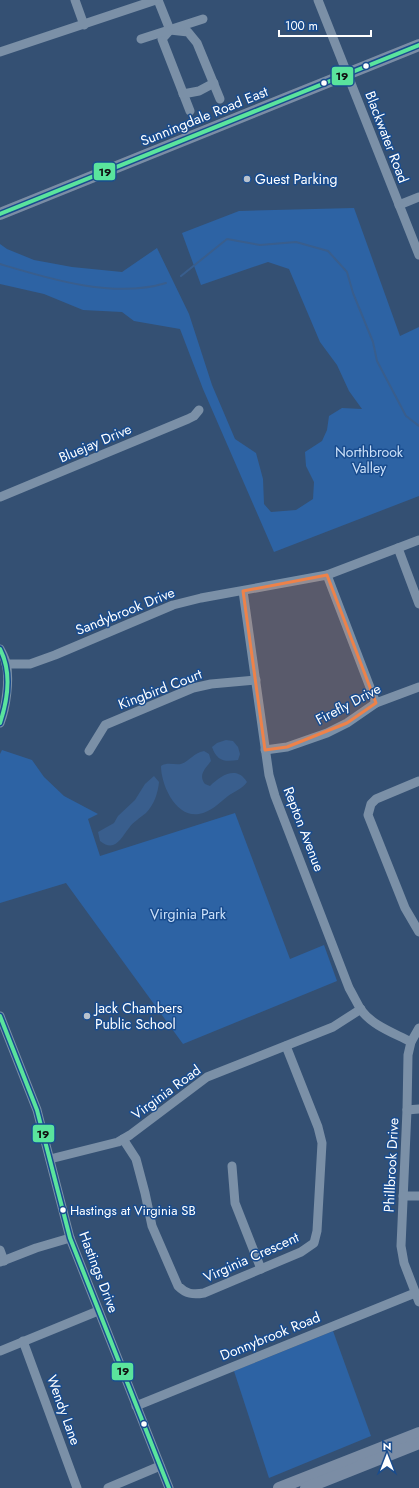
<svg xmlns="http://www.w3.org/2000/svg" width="419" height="1488" viewBox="0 0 419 1488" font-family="Jost,sans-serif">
<rect width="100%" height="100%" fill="#345073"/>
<!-- green -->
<g fill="#2d63a4">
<polygon points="354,208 400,336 419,327 419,496 274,552 203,389 180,329 134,321 122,312 83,310 44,294 0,284 0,244 7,249 34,260 72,267 122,272 157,248 189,314 212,385 235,439 256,453 263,479 264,504 271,512 296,510 313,499 314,482 306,466 305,452 322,441 327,430 329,416 342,408 362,409 349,391 337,365 320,342 289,269 268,262 201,285 182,233 239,211"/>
<polygon points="2,750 32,760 44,777 64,796 98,814 88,819 100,856 235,813 290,959 324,945 337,981 183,1044 66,883 0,903 0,754"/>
<polygon points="333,1331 371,1436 269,1478 234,1371"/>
</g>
<!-- water -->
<g fill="#395e8d">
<path d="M226,740L233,741L238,747L240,754L238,760C224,762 217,761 212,747L217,743Z"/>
<path d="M204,751L209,754L211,761C205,769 198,775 205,784L210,786C221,775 237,765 247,782C242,789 235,791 228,796C219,803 211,812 199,814C176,818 161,785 161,766C167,762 174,765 181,764C190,761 193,753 204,751Z"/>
<path d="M154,776L159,782C158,793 154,805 146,813C140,818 133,822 129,828C121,838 115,853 100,841L98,832L114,823L118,816L135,800L145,784Z"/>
</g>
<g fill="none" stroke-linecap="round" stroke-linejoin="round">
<!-- stream -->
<g stroke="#395e8d" stroke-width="2">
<path d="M0,264C50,279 114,299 166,283"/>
<polyline points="181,276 227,239 260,245 296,242 328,251 347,272 353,293 373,342 377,361 406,416 419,426"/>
</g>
<!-- minor -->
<g stroke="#7b90a7" stroke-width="9">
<polyline points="75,0 84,25"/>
<polyline points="158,0 170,30 162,39 190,111"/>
<polyline points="318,0 419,255"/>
<polyline points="170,30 188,32 197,43 220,99"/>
<polyline points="141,39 203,19"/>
<polyline points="0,52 156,0"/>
<polyline points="183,94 199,91 214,83"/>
<polyline points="399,205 419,197"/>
<polyline points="0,497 188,419 194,416 199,410"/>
<polyline points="398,548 419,604"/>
<polyline points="327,575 376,703"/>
<path d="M243,591L269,775L275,796L349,988C353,995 357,1003 361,1010C373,1026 394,1033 411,1042"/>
<path d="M0,649C2,653 5,658 6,663C10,679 6,708 0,723"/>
<polyline points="6,664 30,664 55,655 173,605 201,598 327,575 419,540"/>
<polyline points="265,750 287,747 327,733 347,723 376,703 419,687"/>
<polyline points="89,751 105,725 193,688 211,684 256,680"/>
<polyline points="419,781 376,799 371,804 368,815 405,908 419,932"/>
<polyline points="0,1016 37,1110 70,1238 169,1488"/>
<polyline points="419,1028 411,1042 408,1055 407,1110 401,1246 404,1263 419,1302"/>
<polyline points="407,1110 419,1109"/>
<path d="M123,1139L136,1159L145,1193L152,1226L178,1286C186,1294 193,1295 204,1293L301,1252L314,1243L317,1231L322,1143L318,1127L286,1046"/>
<polyline points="50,1159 118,1142 130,1135 207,1077 333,1027 361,1009"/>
<polyline points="232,1166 235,1203 261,1269"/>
<polyline points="403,1196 419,1196"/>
<polyline points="0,1250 4,1261"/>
<polyline points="0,1262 36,1248 70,1238"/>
<polyline points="23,1341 77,1488"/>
<polyline points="0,1351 98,1311"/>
<polyline points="136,1406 415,1293"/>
<polyline points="108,1488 160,1466"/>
</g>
<!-- major -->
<g stroke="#7b8da5" stroke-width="12">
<polyline points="0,214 419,45"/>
<polyline points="279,1488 419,1433"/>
<polyline points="306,1488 419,1443"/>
</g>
<defs>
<g id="bus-1">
<polyline points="0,214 419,45"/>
<path d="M0,649C12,672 8,699 0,723"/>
<polyline points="0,1016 37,1110 70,1238 169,1488"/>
</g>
</defs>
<!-- bus-1 casing -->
<use href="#bus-1" stroke="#194c8e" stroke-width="7"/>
<!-- bus-1 -->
<use href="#bus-1" stroke="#5ae49d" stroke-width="4"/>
</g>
<!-- marked area -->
<path fill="#ee8249" fill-opacity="0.2" stroke="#ee8249" stroke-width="3" stroke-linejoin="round" d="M327,575L376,703L347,723L287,747L265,750L243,591Z"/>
<!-- markers -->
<g fill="#fff" stroke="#194c8e" stroke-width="1.5">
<circle cx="366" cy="66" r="3.5"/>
<circle cx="324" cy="83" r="3.5"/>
<circle cx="63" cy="1210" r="3.5"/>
<circle cx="144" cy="1424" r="3.5"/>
</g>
<g fill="#b8c2ce" stroke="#194c8e" stroke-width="1.5">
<circle cx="247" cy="179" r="4"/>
<circle cx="87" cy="1016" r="4"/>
</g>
<g text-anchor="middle" stroke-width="3" stroke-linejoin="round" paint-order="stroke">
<!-- bus labels -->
<g font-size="13" fill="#fff" stroke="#194c8e" text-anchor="start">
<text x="70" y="1215">Hastings at Virginia SB</text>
</g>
<!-- street labels -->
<g font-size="14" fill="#fff" stroke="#194c8e">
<text transform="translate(204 116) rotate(-22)" y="5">Sunningdale Road East</text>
<text transform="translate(387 137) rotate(69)" y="5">Blackwater Road</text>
<text transform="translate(95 443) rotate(-23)" y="5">Bluejay Drive</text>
<text transform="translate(125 611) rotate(-22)" y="5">Sandybrook Drive</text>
<text transform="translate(160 689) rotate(-21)" y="5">Kingbird Court</text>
<text transform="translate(348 704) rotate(-28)" y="5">Firefly Drive</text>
<text transform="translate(304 829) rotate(69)" y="5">Repton Avenue</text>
<text transform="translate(166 1092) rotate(-36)" y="5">Virginia Road</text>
<text transform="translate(391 1165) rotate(-87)" y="5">Phillbrook Drive</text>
<text transform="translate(251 1257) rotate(-24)" y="5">Virginia Crescent</text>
<text transform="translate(99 1272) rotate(69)" y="5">Hastings Drive</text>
<text transform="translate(270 1336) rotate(-22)" y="5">Donnybrook Road</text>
<text transform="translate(64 1410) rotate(70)" y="5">Wendy Lane</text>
</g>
<!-- poi labels -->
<g font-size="14" fill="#fff" stroke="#194c8e" text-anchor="start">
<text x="255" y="184">Guest Parking</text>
<text x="95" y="1013">Jack Chambers<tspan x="95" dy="16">Public School</tspan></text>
</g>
<!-- park labels -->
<g font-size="14" fill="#cce1fa" stroke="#194c8e">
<text x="369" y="457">Northbrook<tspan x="369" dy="16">Valley</tspan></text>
<text x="188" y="919">Virginia Park</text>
</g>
</g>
<g stroke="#194c8e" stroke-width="1.5">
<rect x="331" y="66" width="23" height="20" rx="4" fill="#5ae49d"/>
<rect x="93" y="162" width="23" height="19" rx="4" fill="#5ae49d"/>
<rect x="32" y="1124" width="23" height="19" rx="4" fill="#5ae49d"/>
<rect x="111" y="1362" width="23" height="19" rx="4" fill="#5ae49d"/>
</g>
<g font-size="11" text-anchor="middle" font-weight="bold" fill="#111">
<text x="342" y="80">19</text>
<text x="105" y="176">19</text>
<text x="43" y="1138">19</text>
<text x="123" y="1375">19</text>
</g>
<!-- north arrow -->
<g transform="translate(387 1456)" stroke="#194c8e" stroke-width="3" paint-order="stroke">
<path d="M0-3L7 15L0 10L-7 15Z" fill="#ffffff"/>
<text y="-6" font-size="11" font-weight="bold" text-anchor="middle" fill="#ffffff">N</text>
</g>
<!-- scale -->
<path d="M279 30v6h92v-6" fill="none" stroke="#ffffff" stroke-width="2"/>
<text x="285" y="30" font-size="12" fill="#ffffff" stroke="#194c8e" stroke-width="3" paint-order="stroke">100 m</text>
</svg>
